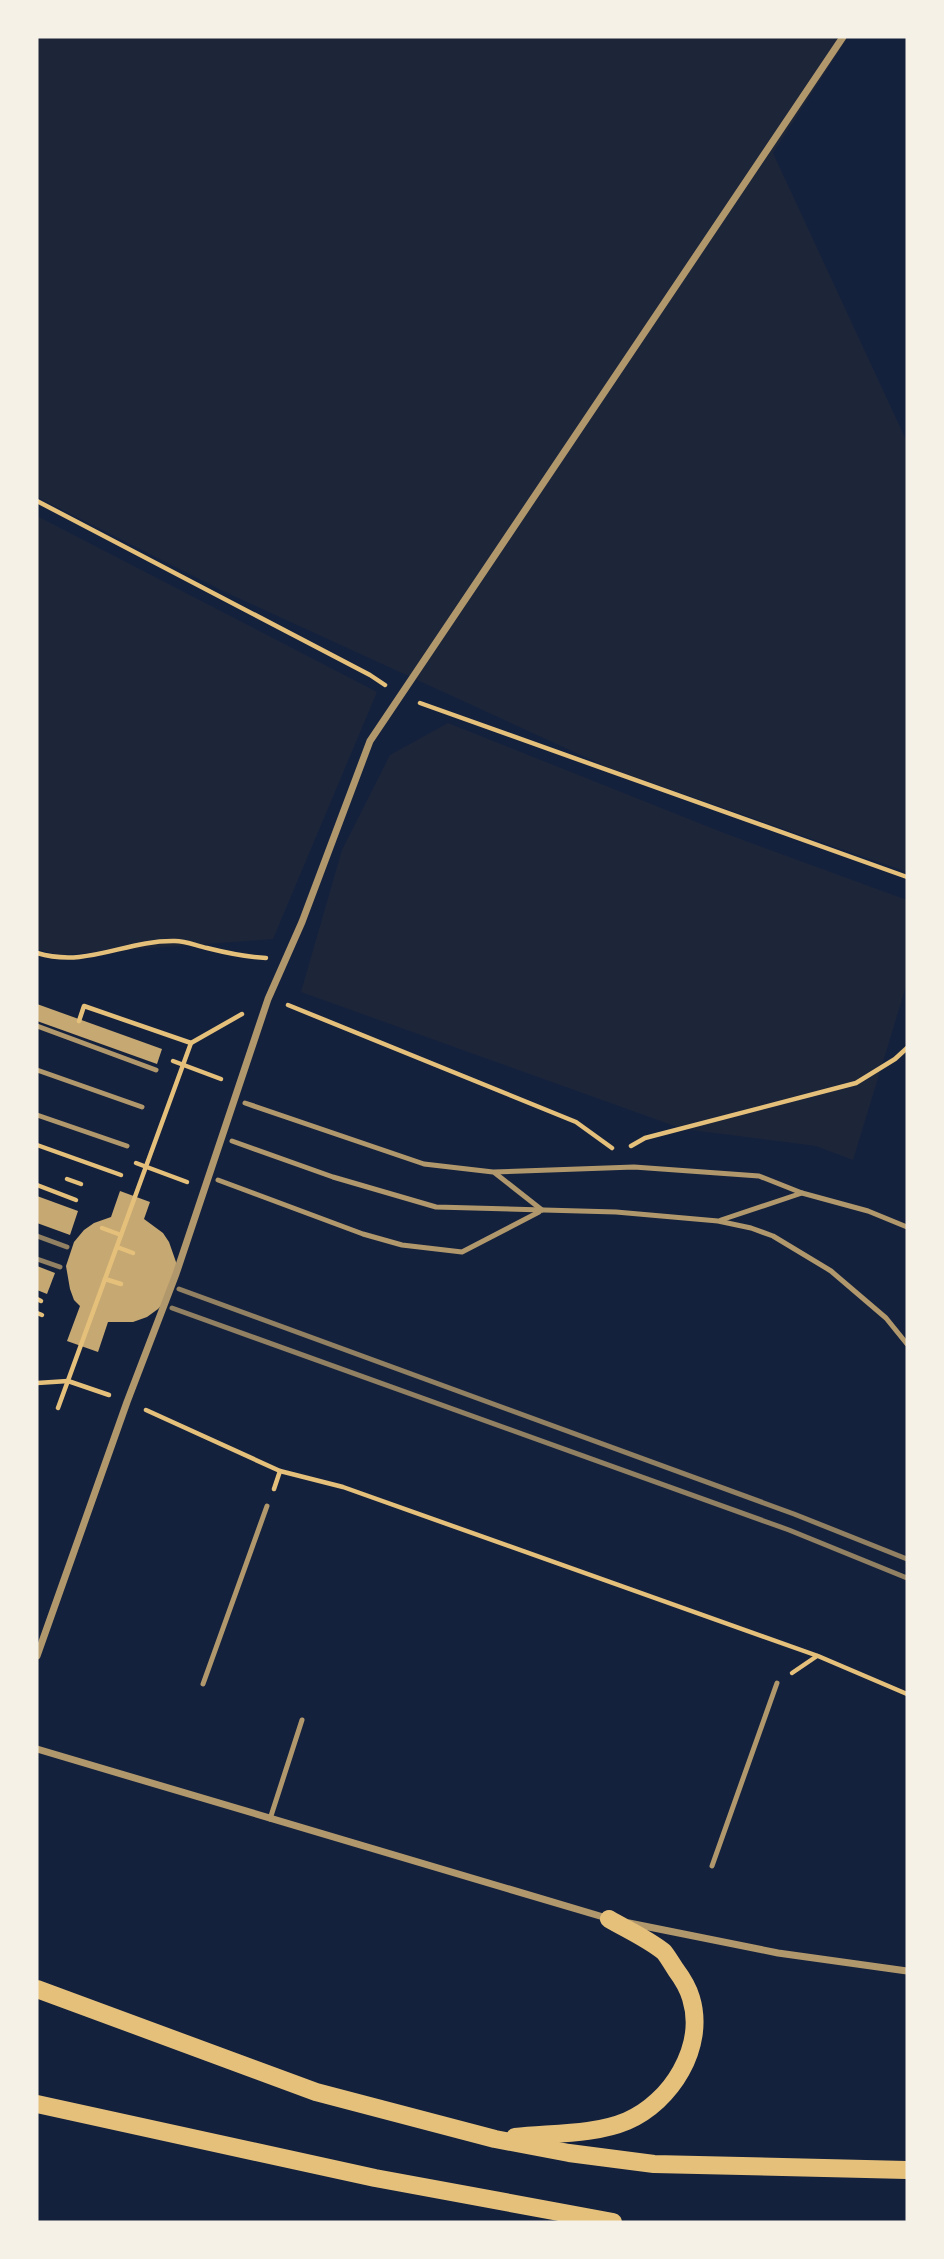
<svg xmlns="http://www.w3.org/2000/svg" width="944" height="2259" viewBox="0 0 944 2259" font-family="Montserrat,sans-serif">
<rect width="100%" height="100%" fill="#14213d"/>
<!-- green -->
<g fill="#1d2539">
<polygon points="37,37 848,37 773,153 907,442 907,872 609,768 223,591 37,497"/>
<polygon points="37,516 377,692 273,939 59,955 37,949"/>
<polygon points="448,723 724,833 907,900 907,983 853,1160 816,1146 683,1129 301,992 342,850 390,755"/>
</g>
<!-- building -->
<g fill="#c6a872">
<polygon points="37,1004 162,1049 157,1064 37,1021"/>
<polygon points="120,1191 150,1202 144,1219 163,1233 169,1242 176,1262 176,1274 167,1299 158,1309 147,1317 133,1322 108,1322 98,1352 67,1341 80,1306 74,1300 70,1289 66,1266 74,1242 84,1230 94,1223 111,1217"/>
<polygon points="37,1196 78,1211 70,1235 37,1223"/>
<polygon points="37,1266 55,1273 47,1294 37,1290"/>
</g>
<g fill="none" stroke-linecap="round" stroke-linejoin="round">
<!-- path -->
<g stroke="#e5c07b" stroke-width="4.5">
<polyline points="37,501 370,675 385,685"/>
<polyline points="420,703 907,877"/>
<path d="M37,953C88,968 125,940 175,941C186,941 197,946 207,948C227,953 245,957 266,958"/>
<polyline points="288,1005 576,1122 612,1148"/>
<polyline points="79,1021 84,1006 191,1043"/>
<polyline points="173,1061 221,1079"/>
<polyline points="37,1145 121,1175"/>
<polyline points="631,1146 645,1138 856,1083 895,1059 907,1048"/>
<polyline points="136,1163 187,1182"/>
<polyline points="67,1179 81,1184"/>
<polyline points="37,1185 76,1200"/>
<polyline points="102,1228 121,1235"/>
<polyline points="117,1247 133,1253"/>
<polyline points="105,1279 121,1284"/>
<polyline points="37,1299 41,1301"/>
<polyline points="37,1313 42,1315"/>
<polyline points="37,1383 68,1381 109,1395"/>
<polyline points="58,1408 191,1043 242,1014"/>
<polyline points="146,1410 280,1471 274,1489"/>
<polyline points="280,1471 343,1487 818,1656 907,1694"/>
<polyline points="792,1673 817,1656"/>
</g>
<!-- service -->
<g stroke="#b1986c" stroke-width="5">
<polyline points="37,1026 156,1070"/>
<polyline points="37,1070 142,1107"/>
<polyline points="245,1103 424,1164 493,1172 634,1167 759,1176 802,1193 868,1211 907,1227"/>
<polyline points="37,1115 127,1146"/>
<polyline points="232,1141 333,1177 436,1207 616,1212 718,1221 751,1228 773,1236 831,1271 886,1318 907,1344"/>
<polyline points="495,1173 542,1210"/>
<polyline points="218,1180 363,1234 402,1245 462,1252 539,1212"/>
<polyline points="721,1220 802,1193"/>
<polyline points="203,1684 267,1506"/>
<polyline points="270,1819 302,1720"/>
<polyline points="712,1866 777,1683"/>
</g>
<!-- minor -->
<g stroke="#b1986c" stroke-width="7">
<polyline points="37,1656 127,1402 176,1274 268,999 302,922 370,741 843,37"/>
<polyline points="37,1749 610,1919"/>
<polyline points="629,1923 778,1953 907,1971"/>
</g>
<!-- primary -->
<g stroke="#e5c07b" stroke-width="18">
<polyline points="37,1989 316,2092 495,2139 569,2153 654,2164 907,2170"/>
<polyline points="37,2104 375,2178 613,2222"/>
<path d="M515,2137C551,2133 594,2135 627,2121C671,2102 706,2047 691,1998C688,1988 682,1978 676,1970C672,1964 668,1957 664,1952C648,1939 626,1929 609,1919"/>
</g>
<!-- rail -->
<g stroke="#918062" stroke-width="5">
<polyline points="37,1236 67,1247"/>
<polyline points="37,1259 60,1267"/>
<polyline points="179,1289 794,1514 907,1559"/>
<polyline points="172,1308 789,1530 907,1578"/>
</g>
</g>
<!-- border -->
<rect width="944" height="2259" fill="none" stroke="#f6f1e7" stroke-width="77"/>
</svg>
